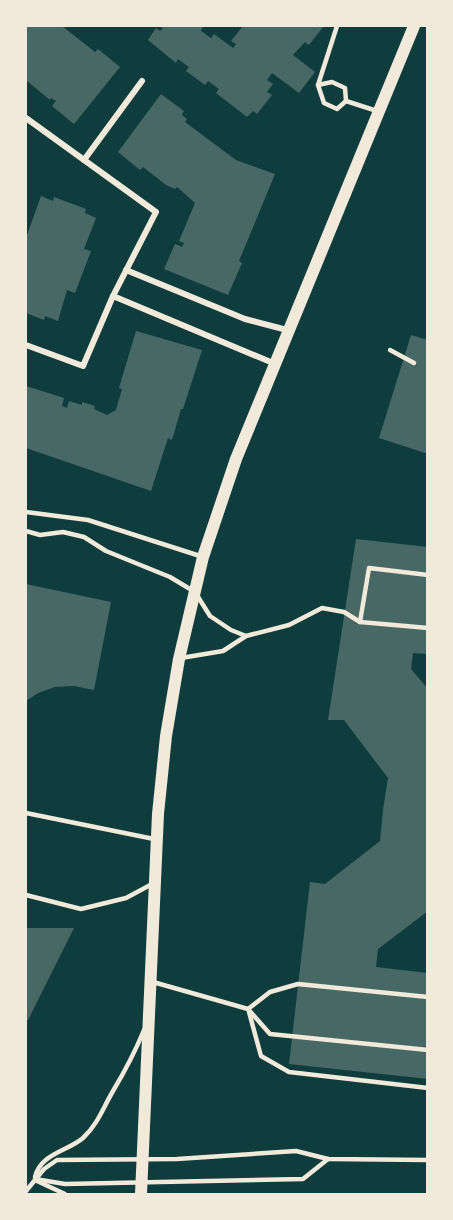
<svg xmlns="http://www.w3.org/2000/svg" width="453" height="1220" viewBox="0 0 453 1220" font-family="Figtree,sans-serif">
<rect width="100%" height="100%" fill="#0f3d3e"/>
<!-- building -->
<g fill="#486865">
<polygon points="26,26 62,26 95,52 98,49 120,67 74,124 52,106 56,101 51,98 50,100 26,80"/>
<polygon points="159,26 203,26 201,31 211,38 214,34 233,48 236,44 231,41 243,26 323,27 309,45 305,42 293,55 315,72 299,93 272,73 267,80 273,84 267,92 272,95 257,114 253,111 247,117 216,93 219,89 208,81 205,85 186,71 189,67 178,59 176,63 148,40 156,28 160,31 163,28"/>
<polygon points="161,94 184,111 182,115 187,119 185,122 236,160 275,174 239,261 242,263 228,295 164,269 175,244 182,247 184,243 179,241 195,203 177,187 175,189 166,185 143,167 140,170 118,152"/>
<polygon points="41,196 53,201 54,197 86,209 85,213 96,218 84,249 91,251 75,293 67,290 58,321 45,316 44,320 26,313 26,238"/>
<polygon points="136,331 202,350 183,409 181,409 172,440 168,438 151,491 26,448 26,386 64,398 62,406 67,408 69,401 82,405 82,402 95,406 94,409 107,415 116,410 122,389 119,388"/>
<polygon points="411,335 428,340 428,454 379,438"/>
<polygon points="356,539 428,547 428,654 413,653 411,669 428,689 428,911 378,949 376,967 428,973 428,1079 289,1064 310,882 325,884 380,841 383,810 388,778 344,720 328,720"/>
<polygon points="26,584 111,602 94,690 74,686 55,687 38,693 26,701"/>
<polygon points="26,928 74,928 28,1020 26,1020"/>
</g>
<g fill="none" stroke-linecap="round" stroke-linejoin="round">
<!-- service -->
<g stroke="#f1e9da" stroke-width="4.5">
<polyline points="337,26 318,85 324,103 337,109 346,101"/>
<polyline points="318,85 332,82 345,88 346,101 377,111"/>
<polyline points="390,350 414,363"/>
<polyline points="26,512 88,520 200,556"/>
<polyline points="26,531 40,535 63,532 84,537 106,551 170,577 195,592 210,616 231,630 246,636"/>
<polyline points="360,622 369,568 428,575"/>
<polyline points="181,658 223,651 246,636 289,625 322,608 344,612 360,622 428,628"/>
<polyline points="26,813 154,839"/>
<polyline points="26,895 81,909 126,898 154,883"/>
<polyline points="153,982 248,1009 270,1034 428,1050"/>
<polyline points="248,1009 270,992 298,984 428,997"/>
<polyline points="249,1012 261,1056 289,1072 428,1088"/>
<path d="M35,1177C40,1154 68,1151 83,1138C98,1124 103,1108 113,1091C125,1071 135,1052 144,1030"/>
<polyline points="35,1179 65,1184 303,1179 328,1159"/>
<polyline points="37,1181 65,1194"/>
<polyline points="26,1191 44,1169 57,1160 177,1159 296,1151 328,1159 428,1160"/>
</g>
<!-- minor -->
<g stroke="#f1e9da" stroke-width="6">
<polyline points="26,118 156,212 113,296 83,366 26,345"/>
<polyline points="84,160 142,81"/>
<polyline points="126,270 245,319 287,330"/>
<polyline points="113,296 273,363"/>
</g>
<!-- secondary -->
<polyline stroke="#f1e9da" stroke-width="12" points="141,1194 158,814 166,736 179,659 203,557 236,459 414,26"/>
</g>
<!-- border -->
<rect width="453" height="1220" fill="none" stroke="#f1e9da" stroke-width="54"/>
</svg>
